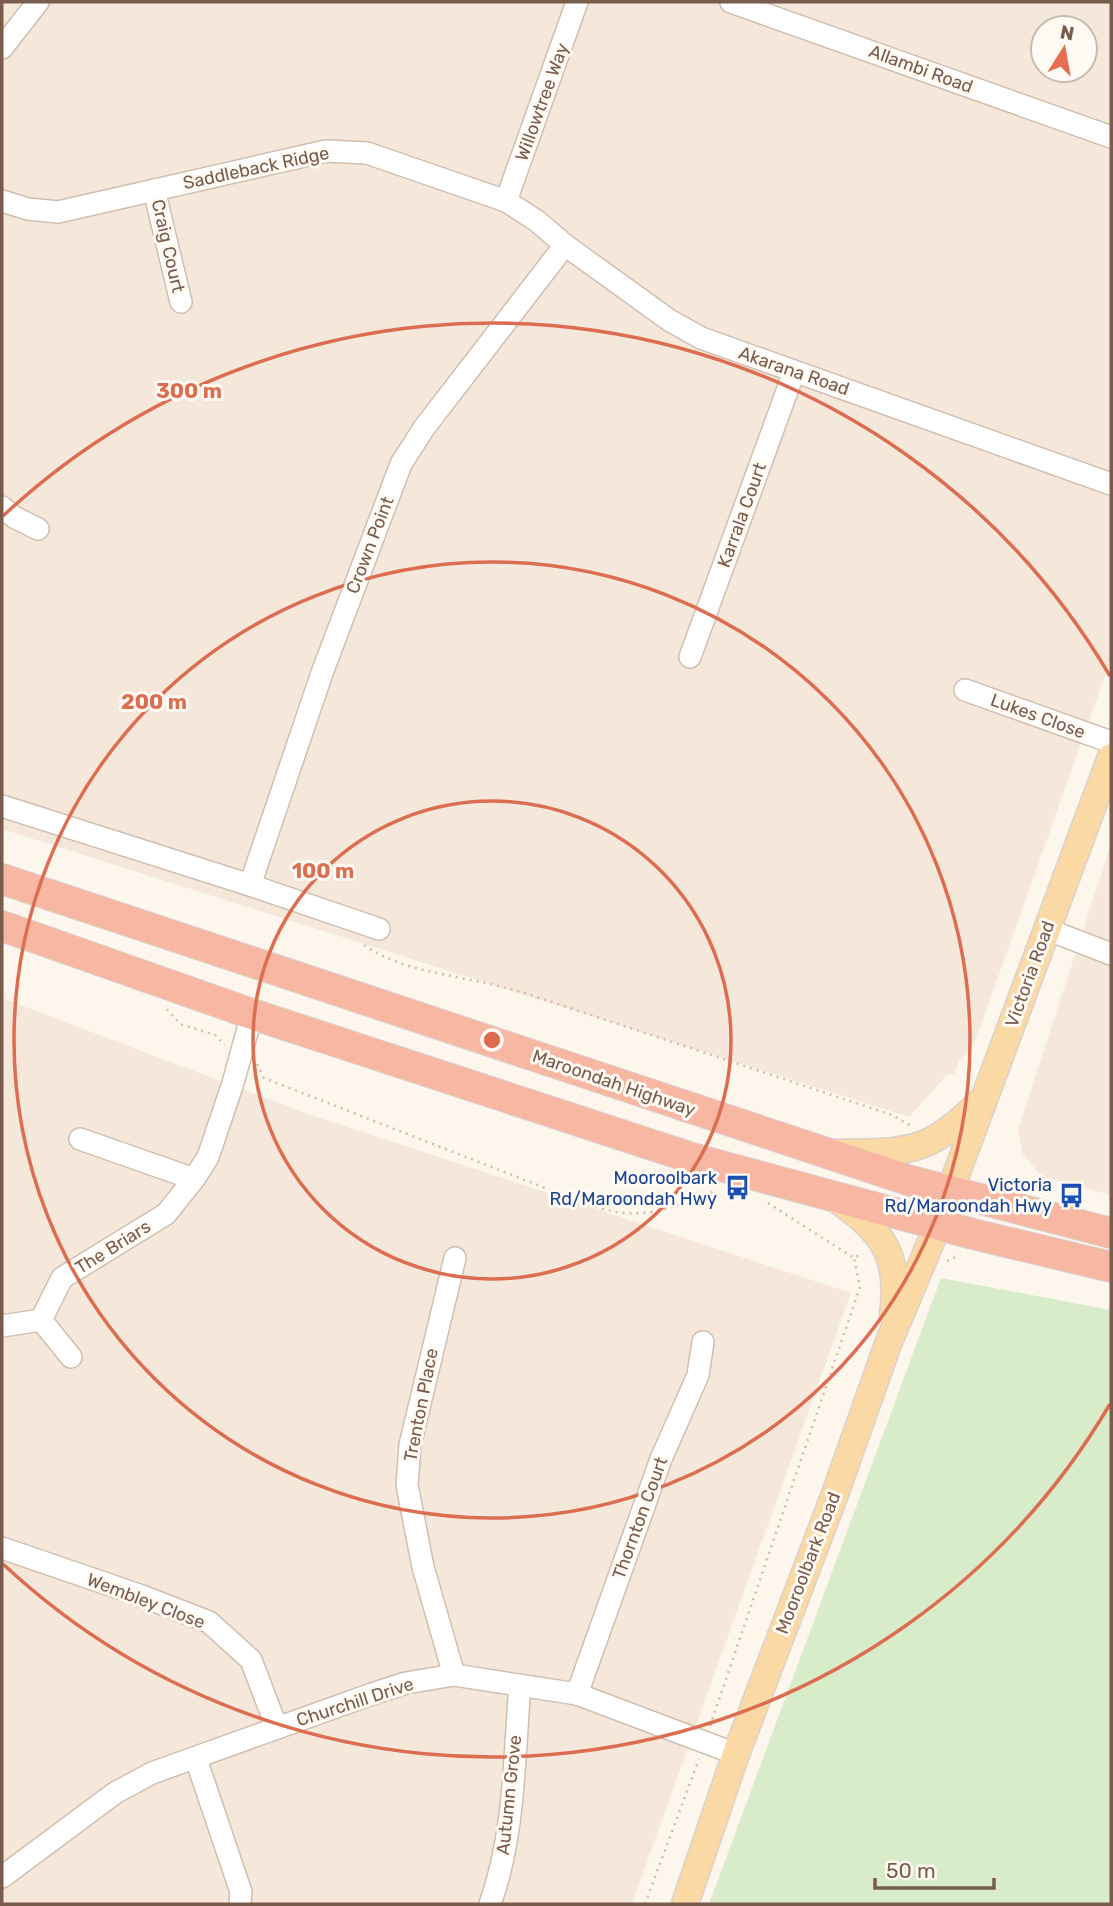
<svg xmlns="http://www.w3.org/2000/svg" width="1113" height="1906" viewBox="0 0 1113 1906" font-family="Rubik,sans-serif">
<rect width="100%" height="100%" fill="#fdf6ec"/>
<!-- residential -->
<g fill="#f5e8da" fill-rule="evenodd">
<path d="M2,2H1111V659L974,1045L959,1061L955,1073L947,1075L909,1117L2,829ZM1043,28H1085V70H1043Z"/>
<polygon points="1111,844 1111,1195 1043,1177 1023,1155 1018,1130"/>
<polygon points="2,998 305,1113 851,1293 632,1904 2,1904"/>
</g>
<!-- green -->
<polygon fill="#d8ecc9" points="941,1278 1111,1310 1111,1904 709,1904"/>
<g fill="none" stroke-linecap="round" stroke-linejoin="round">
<defs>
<g id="minor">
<polyline points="731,2 1111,137"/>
<polyline points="2,48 38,2"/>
<polyline points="154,190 181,302"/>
<polyline points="2,201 28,209 58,212 326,151 367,153 506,201 537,221 565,245 669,320 701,338 1111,484"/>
<polyline points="506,201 577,2"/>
<polyline points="2,507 14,517 38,529"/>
<polyline points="690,657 794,372"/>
<polyline points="965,690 1111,742"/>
<polyline points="2,806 250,885 379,929"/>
<polyline points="250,885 322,673 401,464 424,428 565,245"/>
<polyline points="1046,929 1111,954"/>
<polyline points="80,1139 194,1179"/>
<polyline points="2,1326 41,1320"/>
<polyline points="71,1357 41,1320 62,1278 166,1214 194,1179 208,1157 233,1083 252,1014"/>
<polyline points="2,1548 142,1596 209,1622 251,1660 277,1728"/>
<polyline points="454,1675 423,1567 407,1485 410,1445 455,1258"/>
<polyline points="577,1694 661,1459 698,1375 703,1342"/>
<polyline points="196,1759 241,1892 240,1904"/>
<polyline points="2,1877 115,1793 152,1773 372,1694 406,1683 454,1675 577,1694 736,1754"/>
<path d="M490,1904C515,1835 514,1757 520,1685"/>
</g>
<g id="major">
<path d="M835,1153C909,1151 925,1156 980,1102"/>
<polyline points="950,1191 1111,757"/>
<path d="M836,1199C883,1232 901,1255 893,1315"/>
<polyline points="685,1904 736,1754 835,1494 888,1344 938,1225"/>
</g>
<g id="highway">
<polyline points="2,879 911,1181 1111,1233"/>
<polyline points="2,926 252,1014 695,1159 973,1234 1111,1267"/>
</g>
</defs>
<!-- minor casing -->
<use href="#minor" stroke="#d1beb0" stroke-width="24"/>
<!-- major casing -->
<use href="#major" stroke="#dad1cd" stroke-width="29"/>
<!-- highway casing -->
<use href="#highway" stroke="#dad1cd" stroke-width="32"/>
<!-- path -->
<g stroke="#d9b8a5" stroke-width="2.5" stroke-dasharray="2 5" stroke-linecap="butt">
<path d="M364,945C396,967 429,971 466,979C492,984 516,990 540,998L892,1115L911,1126"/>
<polyline points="167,1009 180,1024 215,1035 225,1045"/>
<path d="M257,1064L264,1078L576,1200C592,1205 608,1212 625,1213C654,1216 690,1202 717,1190"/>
<polyline points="768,1203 854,1258 863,1253"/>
<polyline points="947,1261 960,1255"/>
<polyline points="710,1726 860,1287 854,1258"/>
<polyline points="645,1904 699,1759"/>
</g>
<!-- minor -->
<use href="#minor" stroke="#fff" stroke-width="21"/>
<!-- major -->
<use href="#major" stroke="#fbd9a5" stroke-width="26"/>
<!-- highway -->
<use href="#highway" stroke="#f7b7a3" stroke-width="30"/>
</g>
<!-- distance rings -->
<g fill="none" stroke="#dc6d51" stroke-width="3.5">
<circle cx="492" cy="1040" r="239"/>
<circle cx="492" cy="1040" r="478"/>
<path d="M1110 1404A717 717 0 0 1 3 1564M3 516A717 717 0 0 1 1110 676"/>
</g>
<!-- icons -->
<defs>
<symbol id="bus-bare" viewBox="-9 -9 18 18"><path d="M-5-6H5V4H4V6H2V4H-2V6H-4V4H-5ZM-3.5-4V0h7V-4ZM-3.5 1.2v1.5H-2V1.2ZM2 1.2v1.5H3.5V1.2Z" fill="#1a4fb4" stroke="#fffaf3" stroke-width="2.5" paint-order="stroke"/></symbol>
</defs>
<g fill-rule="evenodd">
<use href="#bus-bare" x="720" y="1170" width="35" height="35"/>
<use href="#bus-bare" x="1054" y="1178" width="35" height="35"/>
</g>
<g text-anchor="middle" stroke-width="6" stroke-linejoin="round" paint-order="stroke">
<!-- street labels -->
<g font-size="18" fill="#7a5c4d" stroke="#fffaf3">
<text transform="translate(921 69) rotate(20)" y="6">Allambi Road</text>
<text transform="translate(542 102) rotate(-70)" y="6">Willowtree Way</text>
<text transform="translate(256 168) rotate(-12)" y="6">Saddleback Ridge</text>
<text transform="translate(168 246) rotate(77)" y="6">Craig Court</text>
<text transform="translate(794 371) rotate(19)" y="6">Akarana Road</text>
<text transform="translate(742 515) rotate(-70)" y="6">Karrala Court</text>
<text transform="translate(370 545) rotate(-69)" y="6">Crown Point</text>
<text transform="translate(1038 716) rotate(20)" y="6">Lukes Close</text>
<text transform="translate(1030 974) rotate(-70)" y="6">Victoria Road</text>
<text transform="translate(614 1083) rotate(19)" y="6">Maroondah Highway</text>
<text transform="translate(113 1247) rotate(-32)" y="6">The Briars</text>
<text transform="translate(421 1405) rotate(-79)" y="6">Trenton Place</text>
<text transform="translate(640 1518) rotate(-70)" y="6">Thornton Court</text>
<text transform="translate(808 1563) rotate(-69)" y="6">Mooroolbark Road</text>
<text transform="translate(146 1601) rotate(21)" y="6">Wembley Close</text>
<text transform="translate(355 1702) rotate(-18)" y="6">Churchill Drive</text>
<text transform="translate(509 1795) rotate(-84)" y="6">Autumn Grove</text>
</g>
<!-- transit labels -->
<g font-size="18" fill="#164399" stroke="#fffaf3" text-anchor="end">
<text x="717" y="1184">Mooroolbark<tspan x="717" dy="21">Rd/Maroondah Hwy</tspan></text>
<text x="1052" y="1191">Victoria<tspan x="1052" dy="21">Rd/Maroondah Hwy</tspan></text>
</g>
</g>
<circle cx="492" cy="1040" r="10" fill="#dc6d51" stroke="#fffaf3" stroke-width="3.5"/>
<g font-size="21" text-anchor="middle" font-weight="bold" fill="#dc6d51" stroke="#fffaf3" stroke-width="6" stroke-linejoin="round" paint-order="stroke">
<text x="189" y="398">300 m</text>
<text x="154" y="709">200 m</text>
<text x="323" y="878">100 m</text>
</g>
<!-- border -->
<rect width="1113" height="1906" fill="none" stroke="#7a5c4d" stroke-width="7"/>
<!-- north arrow -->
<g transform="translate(1064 49) rotate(11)"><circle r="33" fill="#fffaf3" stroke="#cabbb1" stroke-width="2"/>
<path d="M0-5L12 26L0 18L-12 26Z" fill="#e76f51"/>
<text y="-10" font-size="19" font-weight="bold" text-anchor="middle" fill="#7a5c4d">N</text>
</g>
<!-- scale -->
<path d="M875 1878v10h119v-10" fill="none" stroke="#7a5c4d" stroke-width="3.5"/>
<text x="886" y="1878" font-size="21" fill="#7a5c4d" stroke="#fffaf3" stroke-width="5" paint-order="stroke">50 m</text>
</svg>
